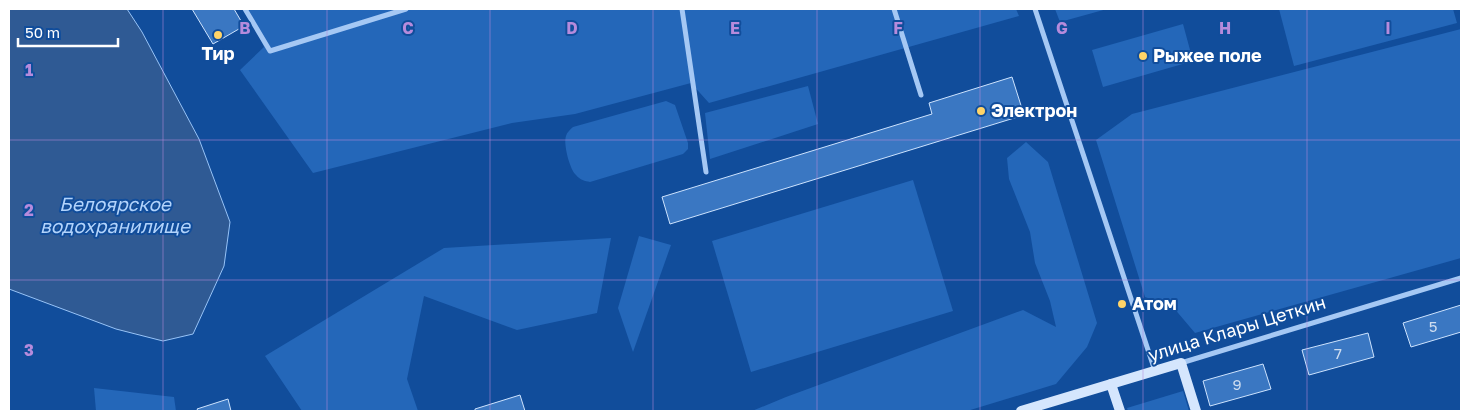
<svg xmlns="http://www.w3.org/2000/svg" width="1470" height="420" viewBox="0 0 1470 420" font-family="'Golos Text',sans-serif">
<rect width="100%" height="100%" fill="#114d9b"/>
<!-- green -->
<g fill="#2467b9">
<polygon points="247,9 1016,9 1019,16 709,103 691,83 575,114 512,123 313,173 240,70 264,47"/>
<polygon points="1055,9 1107,9 1060,22"/>
<polygon points="1279,9 1453,9 1457,23 1294,66"/>
<polygon points="1183,24 1193,61 1103,87 1092,50"/>
<polygon points="1461,29 1461,258 1195,333 1173,307 1145,297 1096,140 1132,114"/>
<polygon points="808,86 818,124 710,159 705,113"/>
<path d="M666,101L675,105L688,143V149L683,154L590,182C585,181 580,180 576,175C570,170 563,144 566,136C567,132 570,130 573,127Z"/>
<polygon points="1026,142 1048,162 1097,323 1087,347 1056,384 967,411 752,411 786,397 1023,310 1056,327 1050,301 1035,263 1030,232 1009,179 1007,158"/>
<polygon points="913,180 953,311 751,372 712,241"/>
<polygon points="639,236 671,245 633,352 618,308"/>
<polygon points="611,238 597,313 517,330 424,296 407,379 418,411 302,411 265,356 444,248"/>
<polygon points="94,388 174,397 176,411 96,411"/>
<polygon points="1183,391 1189,411 1128,411 1127,408"/>
</g>
<!-- water -->
<polygon fill="#2f5a94" stroke="#97c3f7" points="9,9 127,9 142,32 199,139 230,222 224,266 193,334 163,341 116,329 9,289"/>
<!-- building -->
<g fill="#3a77c2" stroke="#cde3fe">
<polygon points="192,9 234,9 244,26 213,44"/>
<polygon points="1012,77 1024,115 670,224 662,197 932,114 929,103"/>
<polygon points="1461,305 1461,332 1411,347 1403,323"/>
<polygon points="1368,333 1374,357 1309,375 1302,350"/>
<polygon points="1263,364 1271,389 1210,406 1203,381"/>
<polygon points="520,395 525,411 475,411 475,409"/>
<polygon points="228,399 231,411 198,411 197,409"/>
</g>
<g fill="none" stroke-linecap="round" stroke-linejoin="round">
<!-- street -->
<g stroke="#a5c8f4" stroke-width="5">
<polyline points="245,9 270,51 406,9"/>
<polyline points="682,9 706,172"/>
<polyline points="894,9 921,95"/>
<polyline points="1035,9 1155,371"/>
<polyline points="1181,363 1461,278"/>
</g>
<!-- secondary -->
<g stroke="#d5e6fd" stroke-width="10">
<polyline points="1111,384 1120,411"/>
<polyline points="1021,411 1181,363 1196,411"/>
</g>
</g>
<!-- grid -->
<path fill="none" stroke="#b68bdc" stroke-width="1" stroke-opacity="0.55" d="M163,9V411M327,9V411M490,9V411M653,9V411M817,9V411M980,9V411M1143,9V411M1307,9V411M9,140H1461M9,280H1461"/>
<!-- markers -->
<g fill="#ffd468" stroke="#114d9b" stroke-width="2">
<circle cx="218" cy="35" r="5"/>
<circle cx="1143" cy="56" r="5"/>
<circle cx="981" cy="111" r="5"/>
<circle cx="1122" cy="304" r="5"/>
</g>
<g text-anchor="middle" stroke-width="4" stroke-linejoin="round" paint-order="stroke">
<!-- number labels -->
<g font-size="15" fill="#ceddf0">
<text x="1433" y="332">5</text>
<text x="1338" y="359">7</text>
<text x="1237" y="390">9</text>
</g>
<!-- poi labels -->
<g font-size="18" font-weight="bold" fill="#fff" stroke="#114d9b" text-anchor="start">
<text x="218" y="60" text-anchor="middle">Тир</text>
<text x="1153" y="62">Рыжее поле</text>
<text x="991" y="117">Электрон</text>
<text x="1132" y="310">Атом</text>
</g>
<!-- street labels -->
<g font-size="18" fill="#fff" stroke="#114d9b">
<text transform="translate(1237 329) rotate(-17)" y="6">улица Клары Цеткин</text>
</g>
<!-- water labels -->
<g font-size="19" font-style="italic" fill="#b2d3fb" stroke="#114d9b">
<text x="115" y="211">Белоярское<tspan x="115" dy="22">водохранилище</tspan></text>
</g>
</g>
<g font-size="16" text-anchor="middle" font-weight="bold" fill="#b68bdc" stroke="#114d9b" stroke-width="4" stroke-linejoin="round" paint-order="stroke">
<text x="245" y="34">B</text>
<text x="408" y="34">C</text>
<text x="572" y="34">D</text>
<text x="735" y="34">E</text>
<text x="898" y="34">F</text>
<text x="1062" y="34">G</text>
<text x="1225" y="34">H</text>
<text x="1388" y="34">I</text>
<text x="29" y="76">1</text>
<text x="29" y="216">2</text>
<text x="29" y="356">3</text>
</g>
<!-- border -->
<rect width="1470" height="420" fill="none" stroke="#ffffff" stroke-width="20"/>
<!-- scale -->
<path d="M18 38v8h100v-8" fill="none" stroke="#ffffff" stroke-width="2.5"/>
<text x="25" y="38" font-size="15" fill="#ffffff" stroke="#114d9b" stroke-width="4" paint-order="stroke">50 m</text>
</svg>
